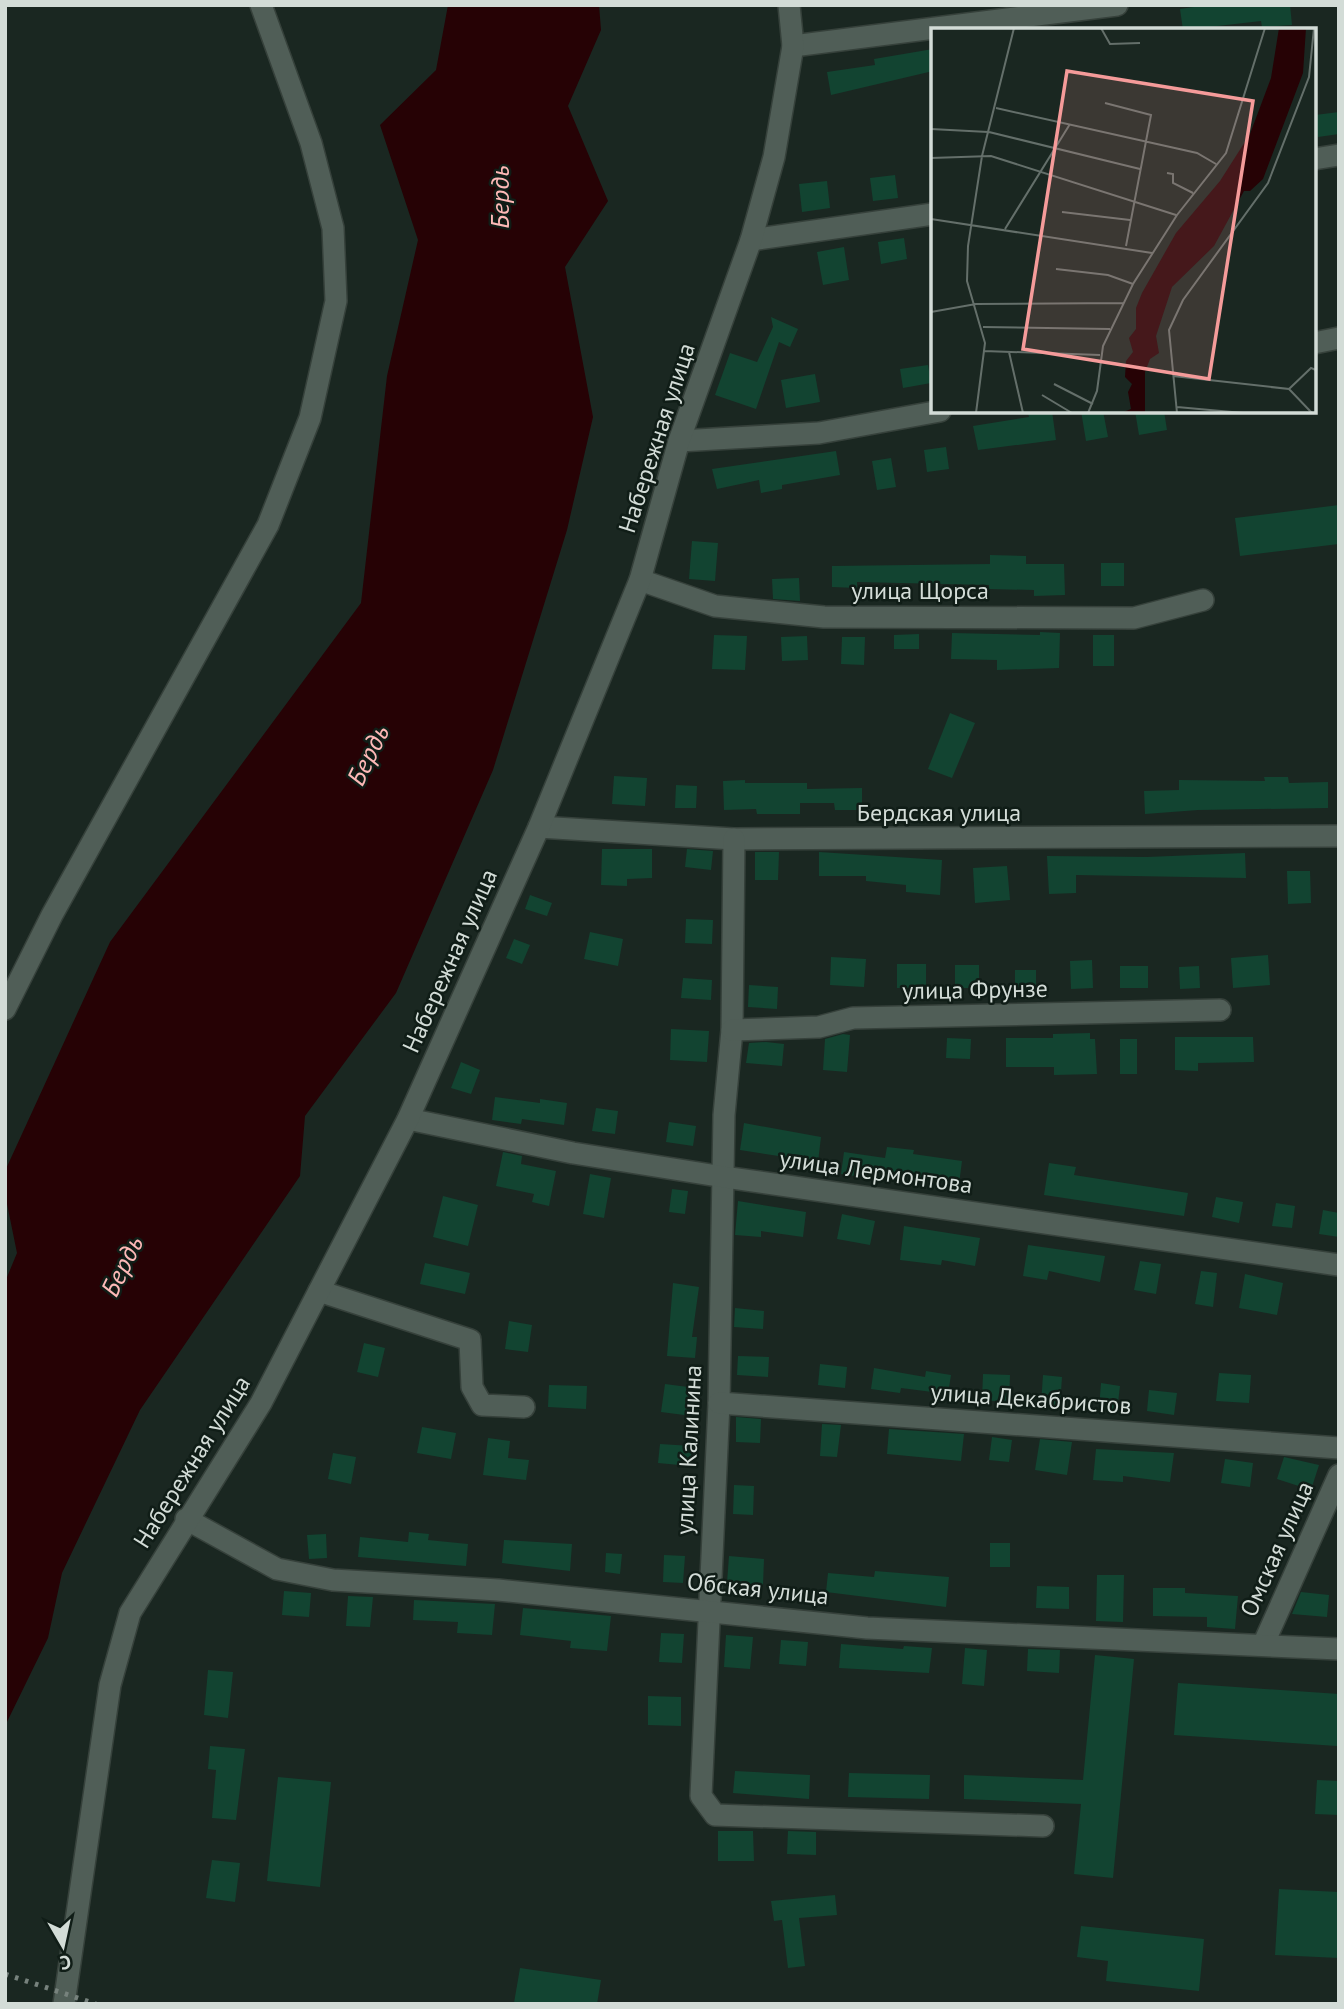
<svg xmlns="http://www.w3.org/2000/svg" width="1344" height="2009" viewBox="0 0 1344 2009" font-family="'PT Sans',sans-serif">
<rect width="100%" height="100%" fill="#1a2721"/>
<!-- water -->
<polygon fill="#260205" points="448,5 599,5 601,30 568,106 608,201 565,267 593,417 567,530 493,770 396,993 305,1116 300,1176 140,1410 62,1573 48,1638 5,1726 5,1282 17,1253 5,1194 5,1171 110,942 361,603 387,376 418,240 380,125 436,70"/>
<!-- building -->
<g fill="#124431">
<polygon points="1207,5 1290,5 1292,25 1262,27 1261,21 1183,30 1180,9"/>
<polygon points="933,49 933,71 831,95 827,72 875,65 874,59"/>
<polygon points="1339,112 1339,134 1318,137 1315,115"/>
<polygon points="895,175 898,198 873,201 870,178"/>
<polygon points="827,181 830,208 802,212 799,184"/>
<polygon points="904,238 907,259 881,264 878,242"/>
<polygon points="844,247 849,280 823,285 817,252"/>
<polygon points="771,317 798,329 790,347 779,342 756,409 715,395 730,353 757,362 773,327"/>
<polygon points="928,365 931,383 903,388 900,369"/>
<polygon points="815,374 820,402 786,408 781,380"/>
<polygon points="1041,411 1052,411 1056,440 978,450 973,426 1029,417 1028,413"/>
<polygon points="1081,411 1103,411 1108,437 1086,441"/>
<polygon points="1135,411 1164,411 1167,430 1139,435"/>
<polygon points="946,447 949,469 927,472 924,450"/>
<polygon points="836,451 840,475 782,485 782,489 761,493 759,480 717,489 712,469"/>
<polygon points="891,458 896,487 877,490 872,461"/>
<polygon points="1339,505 1339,544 1240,556 1235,518"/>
<polygon points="692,541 718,543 715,581 689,579"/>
<polygon points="990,555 1026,556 1026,564 1064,564 1065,595 1034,596 1034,590 989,589 989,585 857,582 857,588 832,587 832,566 990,564"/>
<rect x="1101" y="563" width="23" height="23"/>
<polygon points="799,578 800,601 773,599 772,579"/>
<polygon points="1040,632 1060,633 1059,668 997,670 997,660 951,659 952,633 1040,635"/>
<polygon points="919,634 919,649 894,649 894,635"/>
<polygon points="714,635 747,636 745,670 712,669"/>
<rect x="1093" y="635" width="21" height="31"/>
<polygon points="807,636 808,660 782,661 781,637"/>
<polygon points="842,637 865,637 864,665 841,664"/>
<polygon points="950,713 975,723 952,778 928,769"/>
<polygon points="614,776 647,778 645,806 612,804"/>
<polygon points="1264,777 1288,777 1289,783 1328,782 1328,808 1198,810 1145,814 1144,791 1179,790 1179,780 1265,781"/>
<polygon points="745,780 745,783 807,783 807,789 862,788 862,810 835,810 834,803 800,803 800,814 757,814 756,809 724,810 723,781"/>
<polygon points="676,785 697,786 696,808 675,808"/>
<polygon points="602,849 652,849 652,878 627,879 627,886 601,885"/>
<polygon points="687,849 713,851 711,870 685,867"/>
<polygon points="755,852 779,852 778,880 755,880"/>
<polygon points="819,852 942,860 940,895 906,892 906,885 866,881 866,876 819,876"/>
<polygon points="1245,853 1246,878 1076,875 1076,893 1049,894 1047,856 1147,857"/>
<polygon points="1007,866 1010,900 975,903 973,868"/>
<polygon points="1287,871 1310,871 1311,903 1288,904"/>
<polygon points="530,895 552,903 547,916 525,909"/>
<polygon points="686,919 713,920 712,944 685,943"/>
<polygon points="590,932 623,939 618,966 584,959"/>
<polygon points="514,939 530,945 522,964 506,958"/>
<polygon points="1268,955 1270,985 1233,988 1231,958"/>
<polygon points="831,957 866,959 864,987 830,985"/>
<polygon points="1092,960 1093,988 1071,989 1070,961"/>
<rect x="897" y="964" width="29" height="24"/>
<rect x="955" y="965" width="24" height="23"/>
<rect x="1120" y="966" width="28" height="22"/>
<polygon points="1199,966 1200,988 1180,989 1179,967"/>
<polygon points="1015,970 1036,970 1036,988 1015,987"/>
<polygon points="683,978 712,980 711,1000 681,998"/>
<polygon points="749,985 778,987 777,1009 748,1007"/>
<polygon points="671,1029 709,1031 707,1062 670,1060"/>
<polygon points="1090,1033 1090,1039 1095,1039 1097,1074 1054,1075 1054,1067 1006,1067 1006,1038 1053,1038 1053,1034"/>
<polygon points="843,1034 850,1035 847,1072 823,1070 825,1039"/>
<polygon points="1175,1037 1253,1037 1254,1062 1198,1063 1198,1071 1175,1070"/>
<polygon points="947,1038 971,1039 970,1059 946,1058"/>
<rect x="1120" y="1039" width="17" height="35"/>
<polygon points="766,1042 784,1044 782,1066 746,1063 749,1043"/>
<polygon points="461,1062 480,1070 471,1094 451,1088"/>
<polygon points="495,1097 540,1103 540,1099 567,1103 564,1125 522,1119 521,1124 492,1120"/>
<polygon points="596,1108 618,1111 615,1134 592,1131"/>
<polygon points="669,1122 696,1126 693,1146 666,1142"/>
<polygon points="744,1123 821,1137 818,1162 740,1150"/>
<polygon points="887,1147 914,1150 913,1154 962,1161 959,1184 869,1170 868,1178 841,1174 844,1152 885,1158"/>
<polygon points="503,1152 522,1156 521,1164 556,1171 549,1206 532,1202 534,1194 496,1186"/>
<polygon points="1049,1163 1076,1167 1074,1175 1188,1193 1184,1216 1044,1195"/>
<polygon points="590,1174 611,1178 604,1218 583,1214"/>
<polygon points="672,1189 688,1191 685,1214 669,1212"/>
<polygon points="443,1196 478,1205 468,1246 433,1237"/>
<polygon points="1216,1197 1243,1202 1239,1223 1212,1217"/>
<polygon points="738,1201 806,1212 803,1237 761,1231 761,1237 735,1235"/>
<polygon points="1276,1203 1295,1206 1292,1228 1272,1226"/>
<polygon points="1323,1210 1339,1213 1339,1237 1319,1234"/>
<polygon points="842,1214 875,1221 870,1245 837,1239"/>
<polygon points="904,1226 980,1238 975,1266 942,1260 941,1265 900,1260"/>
<polygon points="1028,1245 1105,1256 1100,1282 1049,1271 1047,1280 1023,1276"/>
<polygon points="1140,1261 1161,1264 1156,1294 1134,1290"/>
<polygon points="425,1263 470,1273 465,1294 420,1284"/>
<polygon points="1201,1271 1217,1273 1213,1307 1195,1304"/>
<polygon points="1245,1274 1283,1283 1277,1315 1239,1308"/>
<polygon points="673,1283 699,1287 692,1337 697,1337 695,1358 667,1356"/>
<polygon points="735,1308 764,1311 763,1329 734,1327"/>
<polygon points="509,1321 532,1325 528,1352 505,1349"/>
<polygon points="364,1343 385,1348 378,1377 357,1372"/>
<polygon points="738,1356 769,1357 768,1377 737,1375"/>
<polygon points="820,1364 847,1367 845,1388 818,1385"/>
<polygon points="874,1368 925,1377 926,1371 951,1375 948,1394 901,1388 900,1393 871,1389"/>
<polygon points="1219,1373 1251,1375 1249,1403 1216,1401"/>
<polygon points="983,1374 1010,1375 1009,1402 982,1400"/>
<polygon points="1043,1375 1062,1377 1060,1406 1041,1404"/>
<polygon points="1101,1383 1120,1386 1117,1411 1099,1409"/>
<polygon points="665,1384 696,1388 692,1416 661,1412"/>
<polygon points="549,1385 587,1386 586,1409 548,1407"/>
<polygon points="1149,1390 1177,1393 1174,1415 1147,1411"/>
<polygon points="736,1417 761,1419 760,1443 736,1442"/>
<polygon points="822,1424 841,1425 837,1457 820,1456"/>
<polygon points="422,1427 456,1433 451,1459 417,1453"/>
<polygon points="889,1429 964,1434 961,1461 887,1454"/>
<polygon points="992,1437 1012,1440 1009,1462 989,1460"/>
<polygon points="488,1438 510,1441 508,1458 529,1460 526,1480 483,1475"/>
<polygon points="1040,1439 1072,1442 1067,1475 1035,1470"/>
<polygon points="660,1444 692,1446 690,1466 658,1463"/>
<polygon points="1096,1449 1174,1453 1170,1482 1123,1476 1123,1482 1093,1480"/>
<polygon points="333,1453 356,1457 351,1484 328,1479"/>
<polygon points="1284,1457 1319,1465 1311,1490 1277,1479"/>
<polygon points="1225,1459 1253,1463 1250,1487 1221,1483"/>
<polygon points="734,1485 754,1486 753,1515 733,1514"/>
<polygon points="409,1532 429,1534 428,1540 468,1544 466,1566 358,1557 360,1537 408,1542"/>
<polygon points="326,1534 327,1558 309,1559 307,1535"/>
<polygon points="504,1540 572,1544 570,1571 502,1563"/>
<rect x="990" y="1543" width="20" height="24"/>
<polygon points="606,1553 622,1554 620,1574 605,1572"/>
<polygon points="664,1555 685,1556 683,1583 663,1582"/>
<polygon points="729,1556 764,1559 763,1585 727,1583"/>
<polygon points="875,1571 949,1577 946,1607 826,1592 828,1573 874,1577"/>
<polygon points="1097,1575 1124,1575 1123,1622 1096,1621"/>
<polygon points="1037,1586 1069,1587 1069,1609 1036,1608"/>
<polygon points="1153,1588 1185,1588 1185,1593 1238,1596 1235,1629 1207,1627 1207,1617 1153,1616"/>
<polygon points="284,1591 311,1593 309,1617 282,1615"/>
<polygon points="1301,1592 1329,1595 1327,1617 1292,1614"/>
<polygon points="348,1596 373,1597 370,1627 346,1626"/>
<polygon points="414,1600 495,1604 492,1635 457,1633 458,1622 413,1620"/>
<polygon points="523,1608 611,1616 607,1651 570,1648 571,1641 520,1635"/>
<polygon points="661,1633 684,1634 682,1663 659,1662"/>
<polygon points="726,1635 753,1637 750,1669 724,1667"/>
<polygon points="781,1640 808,1642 806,1666 779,1664"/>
<polygon points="841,1644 903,1649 904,1646 932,1648 929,1673 839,1668"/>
<polygon points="965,1648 987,1650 984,1686 962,1684"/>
<polygon points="1028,1649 1060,1650 1059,1673 1027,1671"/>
<polygon points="1095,1655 1134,1659 1113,1878 1074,1874 1081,1804 964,1799 964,1775 1083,1780"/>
<polygon points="208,1670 233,1672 228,1718 204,1715"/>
<polygon points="1178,1683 1339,1694 1337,1746 1174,1735"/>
<polygon points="648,1696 681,1697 681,1726 648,1725"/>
<polygon points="210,1746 245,1749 236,1820 212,1818 216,1770 208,1769"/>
<polygon points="735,1771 810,1775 809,1799 733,1793"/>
<polygon points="849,1773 930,1775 929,1799 848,1797"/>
<polygon points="278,1777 331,1782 320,1887 267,1881"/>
<polygon points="1317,1780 1339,1781 1339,1815 1315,1814"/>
<polygon points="718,1831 753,1831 754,1861 718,1861"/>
<polygon points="788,1831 816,1832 816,1855 787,1854"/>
<polygon points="212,1860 240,1863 235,1902 206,1898"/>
<polygon points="1279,1889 1339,1892 1339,1958 1275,1955"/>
<polygon points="835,1895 837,1915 799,1918 805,1966 788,1968 782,1920 774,1921 771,1901"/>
<polygon points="1081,1926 1204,1939 1199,1991 1106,1981 1108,1961 1077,1957"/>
<polygon points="520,1968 601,1980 597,2004 514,2003"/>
</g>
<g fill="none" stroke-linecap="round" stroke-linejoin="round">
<defs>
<g id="street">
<polyline points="793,46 1117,5"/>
<polyline points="1314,159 1339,155"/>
<polyline points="751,240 933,214"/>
<polyline points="1314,343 1339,338"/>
<polyline points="679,441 819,433 940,411"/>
<polyline points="640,580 715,606 824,617 1134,618 1203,600"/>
<polyline points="539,827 734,839 1339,836"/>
<polyline points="734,839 732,1030 724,1115 719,1403 701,1796 715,1815 1043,1826"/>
<polyline points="732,1030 819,1027 853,1018 1220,1010"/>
<polyline points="408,1119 573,1153 724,1177 1339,1265"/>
<polyline points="319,1291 470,1340 472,1387 482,1405 524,1407"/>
<polyline points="719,1403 1339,1448"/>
<polyline points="1263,1645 1339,1475"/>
</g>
<g id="secondary">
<polyline points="5,1009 52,915 268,525 310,418 336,301 333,228 311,143 261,5"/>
<polyline points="186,1519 277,1569 333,1580 498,1590 867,1628 1339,1649"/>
<polyline points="64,2004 110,1685 130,1613 261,1403 408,1119 539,827 640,580 679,441 751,240 774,157 793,46 789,5"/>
</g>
</defs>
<!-- street casing -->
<use href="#street" stroke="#36413b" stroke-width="24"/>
<!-- secondary casing -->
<use href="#secondary" stroke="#36413b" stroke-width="24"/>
<!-- street -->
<use href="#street" stroke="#505e57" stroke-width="21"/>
<!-- secondary -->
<use href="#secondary" stroke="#505e57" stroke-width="21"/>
<!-- rail -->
<polyline stroke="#77827d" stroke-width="5" stroke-dasharray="3.5 7" stroke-linecap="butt" points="5,1974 96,2004"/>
</g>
<g text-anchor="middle" stroke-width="5" stroke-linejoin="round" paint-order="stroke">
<!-- street labels -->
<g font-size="24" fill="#d3dcd7" stroke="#101d17">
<text transform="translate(657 438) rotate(-72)" y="8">Набережная улица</text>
<text x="920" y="599">улица Щорса</text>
<text x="939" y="821">Бердская улица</text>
<text transform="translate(450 961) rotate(-66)" y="8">Набережная улица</text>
<text transform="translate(975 990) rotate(-1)" y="8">улица Фрунзе</text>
<text transform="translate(876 1172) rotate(8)" y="8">улица Лермонтова</text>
<text transform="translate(1031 1399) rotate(4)" y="8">улица Декабристов</text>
<text transform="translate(689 1450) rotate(-87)" y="8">улица Калинина</text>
<text transform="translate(192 1462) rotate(-58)" y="8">Набережная улица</text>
<text transform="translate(1277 1549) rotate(-66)" y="8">Омская улица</text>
<text transform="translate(758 1589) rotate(6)" y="8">Обская улица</text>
</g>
<!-- water labels -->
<g font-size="26" font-style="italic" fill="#feb9b7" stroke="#101d17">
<text transform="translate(500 197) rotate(-90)" y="9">Бердь</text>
<text transform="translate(368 755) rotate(-64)" y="9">Бердь</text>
<text transform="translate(122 1266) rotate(-64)" y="9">Бердь</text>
</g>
</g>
<!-- overview -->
<g transform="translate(931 28)">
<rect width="385" height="385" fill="#1a2721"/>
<path d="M348,0H375L372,45L332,151L319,163H313L283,218L241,259L225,308L228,325L219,331L214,344V385H190L200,381L197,364L201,356L194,349L195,333L202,324L198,310L205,301V280L211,265L245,205L289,153L319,106L340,50Z" fill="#260205"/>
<path fill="none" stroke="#646f6a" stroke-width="2" d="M170,0L179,16L209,15M174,75L220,87L195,218M65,80L266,125L285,136M0,101L57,104M58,104L209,141M0,130L60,128L245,187M236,145L242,146V155L262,165M131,184L199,192M0,191L221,225M74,201L139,96M125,241L177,247L202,256M0,284L45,276L193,275M385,296V338M52,299L179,301M53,323L169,327M78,324L92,385M242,348L358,361L381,385M123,356L162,376M358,361L380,340L385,342M111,367L141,385M246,379L312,385M45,385L54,315L36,253L37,218L51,128L83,0M157,385L166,363L172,318L202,256L246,187L295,125L334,0M246,385L238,302L252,272L337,155L378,49L383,0"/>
<path fill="#f59b9a" fill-opacity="0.15" stroke="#f59b9a" stroke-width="3.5" d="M136,43L322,73L278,351L92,321Z"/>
<rect width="385" height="385" fill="none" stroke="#d3dcd7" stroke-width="3.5"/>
</g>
<!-- border -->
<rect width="1344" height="2009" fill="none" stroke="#d3dcd7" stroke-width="14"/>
<!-- north arrow -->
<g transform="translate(63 1946) rotate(171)" stroke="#101d17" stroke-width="5" paint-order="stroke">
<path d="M0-5L12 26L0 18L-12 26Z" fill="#d3dcd7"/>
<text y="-10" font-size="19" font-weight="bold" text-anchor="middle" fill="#d3dcd7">С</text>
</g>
</svg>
